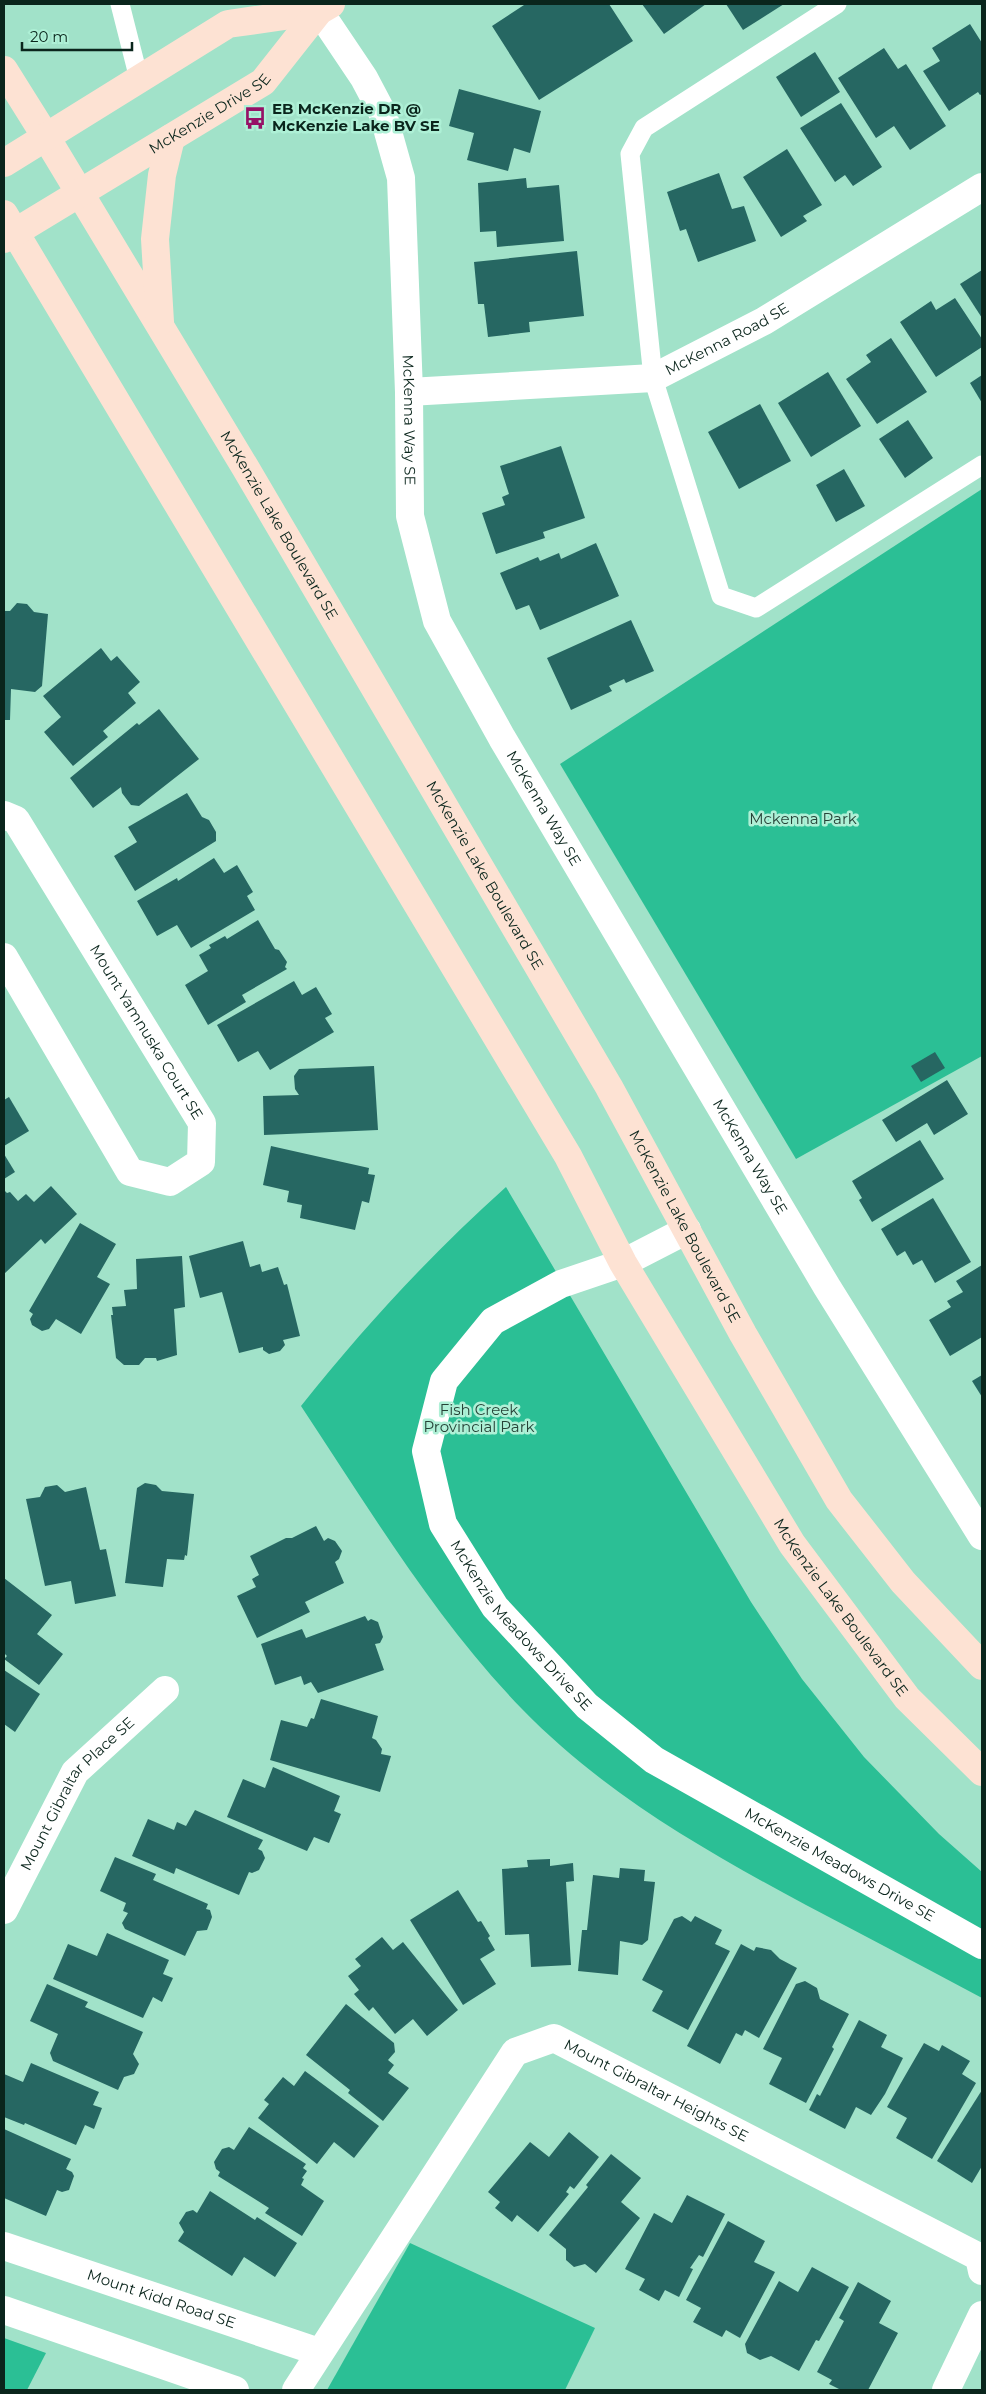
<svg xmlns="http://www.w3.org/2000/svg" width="986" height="2394" viewBox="0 0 986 2394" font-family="Montserrat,sans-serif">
<rect width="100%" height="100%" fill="#a1e2c9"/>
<!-- green -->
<g fill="#2bbf95">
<polygon points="982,489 982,1056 796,1159 560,764"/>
<path d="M506,1187L751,1602L802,1679L864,1757L939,1834L982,1872V1998C924,1967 865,1936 806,1905C702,1849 605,1794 522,1709C435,1619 370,1510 301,1406C364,1327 431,1254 506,1187Z"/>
<polygon points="410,2243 595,2328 565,2390 327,2390"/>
<polygon points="4,2338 46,2353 27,2390 4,2390"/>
</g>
<!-- building -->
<g fill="#266762">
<polygon points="523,4 609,4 633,41 539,100 492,26 524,5"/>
<polygon points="642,4 706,4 664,34"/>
<polygon points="726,4 784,4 743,30"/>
<polygon points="970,24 982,43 982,94 980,95 978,92 949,111 923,71 940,61 932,48"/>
<polygon points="884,48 898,69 906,64 946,126 910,150 894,126 876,138 838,78"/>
<polygon points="815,52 840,92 801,117 776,77"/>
<polygon points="459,89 541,111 530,153 514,148 508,171 467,160 474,133 449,126"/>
<polygon points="841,103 882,167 853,186 845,175 835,182 800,128"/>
<polygon points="787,149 822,205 803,216 807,221 781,237 743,177"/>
<polygon points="719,173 732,209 744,206 756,241 698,262 686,229 680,231 667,192"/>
<polygon points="526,178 527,188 559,185 564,241 497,247 496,231 480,232 478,183"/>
<polygon points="577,251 584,316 529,322 530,332 488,337 484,304 478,304 474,262"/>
<polygon points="982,270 982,318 960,284"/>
<polygon points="955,298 982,339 982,347 936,377 900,322 931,301 936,310"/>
<polygon points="891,338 927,392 877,424 846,379 871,362 866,355"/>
<polygon points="828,372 861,426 811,457 778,403"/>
<polygon points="982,375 982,403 970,383"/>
<polygon points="760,404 791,461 739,489 708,432"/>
<polygon points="908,420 933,458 905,478 879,439"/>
<polygon points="561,446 585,518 543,532 545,538 496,554 482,513 505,505 502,497 509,494 500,466"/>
<polygon points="844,469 865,506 836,522 816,485"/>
<polygon points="596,543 619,596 540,630 529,605 516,610 500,573 538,557 540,561 559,553 561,559"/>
<polygon points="17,603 27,604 34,612 48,614 42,686 35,692 11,689 10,720 4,720 4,611 10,611"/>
<polygon points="631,620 654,671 626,683 624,679 609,686 612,691 571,710 547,658"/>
<polygon points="101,648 111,661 117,656 140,682 128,693 136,703 103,731 108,737 73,766 44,732 61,717 43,696"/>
<polygon points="159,709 199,759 139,806 131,805 122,793 121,787 93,808 70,778 137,723 139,725"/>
<polygon points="187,793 202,817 209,820 216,832 216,841 135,891 114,856 137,842 128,827"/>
<polygon points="214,858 224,873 237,865 253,892 247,896 255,910 191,948 177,925 157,936 137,901 177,878 178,881"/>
<polygon points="258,920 275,949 279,950 287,962 285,967 287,969 242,995 246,1002 208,1025 185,985 208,971 199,955 211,948 209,945 225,936 227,939"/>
<polygon points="294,981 302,995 316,987 332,1014 325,1018 334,1032 270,1070 258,1051 238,1062 217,1025"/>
<polygon points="935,1052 945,1068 921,1082 911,1066"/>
<polygon points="374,1066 378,1130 264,1135 263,1096 299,1095 295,1089 294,1076 299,1069"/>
<polygon points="947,1080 968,1114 934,1135 927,1123 896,1142 882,1120"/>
<polygon points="9,1097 29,1131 4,1146 4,1100"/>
<polygon points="920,1140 944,1179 872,1222 859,1200 862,1198 852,1181"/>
<polygon points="271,1146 369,1168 368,1174 375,1175 369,1203 362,1201 355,1230 300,1218 302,1205 287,1202 289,1191 263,1185"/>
<polygon points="4,1154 15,1172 4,1179"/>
<polygon points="51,1186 77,1214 45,1244 41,1239 4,1274 4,1190 7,1193 10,1192 18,1201 26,1194 34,1202"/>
<polygon points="933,1198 971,1262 935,1283 922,1260 913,1265 905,1251 897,1256 881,1229"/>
<polygon points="80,1223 116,1244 97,1277 110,1284 81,1334 56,1319 49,1329 42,1331 32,1325 30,1319 33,1314 29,1311"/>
<polygon points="243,1241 250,1267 260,1264 262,1272 278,1267 284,1285 287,1284 300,1336 283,1340 285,1345 280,1351 269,1354 263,1350 263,1347 239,1353 222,1292 200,1298 189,1256"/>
<polygon points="182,1256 185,1307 174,1309 177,1355 157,1361 156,1358 145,1358 139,1365 124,1365 116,1358 111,1315 113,1315 112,1307 126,1306 124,1290 137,1289 136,1259"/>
<polygon points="982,1265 982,1337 950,1356 929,1320 951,1307 947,1301 963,1292 956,1281"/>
<polygon points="982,1375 982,1397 972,1381"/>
<polygon points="145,1483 156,1485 162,1491 194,1494 187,1556 185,1555 184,1560 167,1559 163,1587 125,1583 137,1488"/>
<polygon points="57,1485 65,1492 86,1487 100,1550 106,1549 116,1596 75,1604 71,1581 45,1586 26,1499 40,1497 45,1487"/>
<polygon points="316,1526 324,1541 328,1538 335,1541 342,1551 339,1559 335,1562 344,1583 305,1602 310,1612 257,1638 237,1596 256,1587 252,1579 259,1575 250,1556 286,1538 292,1538"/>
<polygon points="4,1578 52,1615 37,1634 63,1654 39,1685 4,1659 7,1656 4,1653"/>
<polygon points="365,1616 368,1621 371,1619 378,1622 383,1637 380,1643 375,1644 384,1670 318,1693 311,1682 304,1685 301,1676 275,1685 261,1644 302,1629 306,1638"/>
<polygon points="4,1670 40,1694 15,1732 4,1724"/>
<polygon points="321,1699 378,1716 372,1738 376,1740 382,1749 381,1754 391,1756 380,1792 270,1760 281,1720 307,1727 311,1718 314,1719"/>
<polygon points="273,1767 340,1796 334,1811 341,1814 329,1843 314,1837 307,1851 227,1817 243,1779 265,1788"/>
<polygon points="195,1810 263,1840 258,1849 262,1851 265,1858 259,1870 252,1873 249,1872 239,1895 176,1868 174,1874 132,1856 148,1819 174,1830 177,1822 186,1826"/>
<polygon points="115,1857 156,1874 153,1880 208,1904 206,1909 210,1910 212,1917 207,1930 197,1931 185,1956 125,1929 122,1923 128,1913 123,1911 126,1903 100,1891"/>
<polygon points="550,1859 550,1866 573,1863 574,1881 566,1882 571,1965 531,1967 529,1934 505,1935 502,1869 528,1867 527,1860"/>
<polygon points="620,1868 645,1870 644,1881 655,1882 648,1940 642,1945 620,1941 618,1975 578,1971 582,1930 587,1930 593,1875 619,1878"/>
<polygon points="458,1890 478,1922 481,1921 490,1936 488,1938 495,1950 480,1959 496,1984 463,2005 410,1920"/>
<polygon points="682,1916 691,1922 695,1916 722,1930 715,1944 730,1951 688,2030 652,2011 663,1991 642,1980 674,1919"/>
<polygon points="107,1933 169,1960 163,1974 173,1978 162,2002 153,1997 143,2018 53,1979 68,1944 97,1956"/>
<polygon points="382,1937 393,1950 403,1942 458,2010 427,2036 413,2019 395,2034 373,2007 369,2011 354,1994 359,1990 348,1976 361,1966 355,1959"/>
<polygon points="741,1944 754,1951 756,1947 771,1950 780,1959 797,1968 759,2038 745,2030 742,2036 736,2033 720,2064 687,2046"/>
<polygon points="805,1981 817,1988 820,1999 849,2014 832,2047 834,2049 806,2103 769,2084 782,2058 763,2049 796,1984"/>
<polygon points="47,1984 88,2002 85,2007 143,2032 133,2054 139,2064 134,2074 124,2077 118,2090 53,2061 50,2053 58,2034 30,2021"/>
<polygon points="346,2004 394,2043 395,2052 388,2060 394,2065 388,2073 409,2088 383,2121 348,2093 350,2090 306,2055"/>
<polygon points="859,2020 887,2035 881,2047 903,2058 885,2094 871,2115 856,2107 845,2129 809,2110 817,2094 820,2096"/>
<polygon points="924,2043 939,2051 942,2045 970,2061 962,2074 976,2083 932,2159 896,2138 907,2118 887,2107"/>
<polygon points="31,2063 99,2092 93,2105 102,2108 94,2129 85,2125 76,2145 25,2123 24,2125 4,2117 4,2074 23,2082"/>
<polygon points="305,2071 379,2126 354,2158 334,2142 317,2164 258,2118 269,2104 264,2100 283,2077 294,2086"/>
<polygon points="982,2090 982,2166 972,2183 937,2161"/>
<polygon points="249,2127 306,2164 303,2168 307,2171 302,2178 304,2179 301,2185 324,2201 302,2236 265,2213 269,2208 218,2176 220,2172 216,2169 214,2162 222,2149 229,2147 234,2150"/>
<polygon points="4,2129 71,2159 66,2169 72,2172 74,2176 69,2190 62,2192 57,2190 46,2216 4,2198"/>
<polygon points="569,2132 599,2157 574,2189 570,2186 566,2192 569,2194 538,2232 517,2215 512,2222 495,2208 500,2202 488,2192 530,2142 549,2157"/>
<polygon points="611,2154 641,2178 621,2202 640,2218 596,2273 585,2264 574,2267 566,2260 566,2249 549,2235 588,2187 586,2185"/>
<polygon points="210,2191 255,2220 257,2217 297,2243 275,2277 244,2257 232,2276 178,2241 184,2232 179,2223 186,2212 193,2210 197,2213"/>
<polygon points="687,2195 725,2214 703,2257 699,2255 690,2268 693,2269 679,2297 665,2290 659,2301 639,2290 645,2279 625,2269 654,2213 672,2223"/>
<polygon points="728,2221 765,2241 754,2262 775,2272 740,2338 726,2330 722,2337 693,2322 701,2308 686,2300"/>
<polygon points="812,2267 849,2287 819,2341 816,2340 799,2371 771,2356 760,2360 747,2353 745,2344 779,2281 798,2292"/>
<polygon points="858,2282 891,2301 879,2323 898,2333 868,2390 841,2390 829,2384 832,2380 817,2372 844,2321 839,2318"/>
</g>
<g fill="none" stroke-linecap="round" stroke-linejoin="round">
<!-- lane -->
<g stroke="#fff" stroke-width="19">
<polyline points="120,4 139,79"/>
<polyline points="837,4 644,128 630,154 653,378 721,596 756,608 982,465"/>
</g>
<!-- street -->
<g stroke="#fff" stroke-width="28">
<path id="s1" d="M319,11L364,78L383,114L401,178L409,392L410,516L437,621L502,738L827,1287L982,1536"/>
<path id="s2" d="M409,392L653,378L764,321L982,187"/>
<path id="s3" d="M4,815L16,820L202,1123L201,1162L170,1182L130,1172L4,957"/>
<path id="s4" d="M687,1230L623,1263L561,1284L493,1321L444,1381L426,1451L443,1524L495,1607L587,1706L654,1760L982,1945"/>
<path id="s5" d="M4,1910L75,1772L165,1690"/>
<path id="s6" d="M4,2246L319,2352"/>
<polyline points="4,2310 235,2390"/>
<path id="s7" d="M296,2390L515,2052L554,2038L979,2257L982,2271"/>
<polyline points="946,2390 982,2315"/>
</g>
<!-- secondary -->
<g stroke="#fde2d3" stroke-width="28">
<path id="s8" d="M4,70L46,137L245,467L609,1087L743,1334L839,1500L903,1582L982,1666"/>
<polyline points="4,163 228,24 319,11"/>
<path id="s9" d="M4,214L568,1156L623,1263L792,1544L907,1698L982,1772"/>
<path id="s10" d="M4,239L263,82L319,11L331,4"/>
<polyline points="160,322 155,239 162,175 171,138"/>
</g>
</g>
<!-- icons -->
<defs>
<symbol id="bus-bare" viewBox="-9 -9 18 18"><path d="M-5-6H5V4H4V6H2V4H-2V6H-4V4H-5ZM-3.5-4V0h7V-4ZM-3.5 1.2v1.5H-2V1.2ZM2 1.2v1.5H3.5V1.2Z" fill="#961066" stroke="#aef0d6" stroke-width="2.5" paint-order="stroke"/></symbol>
</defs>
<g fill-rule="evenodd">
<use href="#bus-bare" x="239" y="102" width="32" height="32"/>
</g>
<g text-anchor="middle" stroke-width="5" stroke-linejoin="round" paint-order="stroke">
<!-- poi labels -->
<g font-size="15" font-weight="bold" fill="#0a251c" stroke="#aef0d6" text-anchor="start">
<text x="272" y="114">EB McKenzie DR @<tspan x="272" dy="17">McKenzie Lake BV SE</tspan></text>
</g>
<!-- street labels -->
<g font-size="15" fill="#0a251c" stroke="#aef0d6">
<text dy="5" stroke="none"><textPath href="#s10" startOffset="241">McKenzie Drive SE</textPath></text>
<text dy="5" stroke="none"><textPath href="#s2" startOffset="328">McKenna Road SE</textPath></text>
<text dy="5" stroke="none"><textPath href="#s1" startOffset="430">McKenna Way SE</textPath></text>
<text dy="5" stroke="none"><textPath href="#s8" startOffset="532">McKenzie Lake Boulevard SE</textPath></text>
<text dy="5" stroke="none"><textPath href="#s1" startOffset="850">McKenna Way SE</textPath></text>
<text dy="5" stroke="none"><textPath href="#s8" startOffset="938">McKenzie Lake Boulevard SE</textPath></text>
<text dy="5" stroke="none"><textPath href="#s3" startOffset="262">Mount Yamnuska Court SE</textPath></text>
<text dy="5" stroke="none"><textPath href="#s1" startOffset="1255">McKenna Way SE</textPath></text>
<text dy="5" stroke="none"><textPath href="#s8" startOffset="1342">McKenzie Lake Boulevard SE</textPath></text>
<text dy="5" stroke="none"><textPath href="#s9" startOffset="1626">McKenzie Lake Boulevard SE</textPath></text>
<text dy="5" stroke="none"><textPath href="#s4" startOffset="568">McKenzie Meadows Drive SE</textPath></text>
<text dy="5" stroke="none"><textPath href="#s5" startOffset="139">Mount Gibraltar Place SE</textPath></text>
<text dy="5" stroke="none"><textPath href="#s4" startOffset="972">McKenzie Meadows Drive SE</textPath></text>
<text dy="5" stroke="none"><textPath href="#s7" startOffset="559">Mount Gibraltar Heights SE</textPath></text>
<text dy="5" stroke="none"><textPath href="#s6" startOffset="166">Mount Kidd Road SE</textPath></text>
</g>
<!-- park labels -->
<g font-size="15" fill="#264237" stroke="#aef0d6">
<text x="803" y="824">Mckenna Park</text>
<text x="479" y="1415">Fish Creek<tspan x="479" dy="17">Provincial Park</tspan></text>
</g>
</g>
<!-- border -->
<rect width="986" height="2394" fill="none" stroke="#0a251c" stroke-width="10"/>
<!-- scale -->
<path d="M22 42v8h110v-8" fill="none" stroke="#0a251c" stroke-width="2.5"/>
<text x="30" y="42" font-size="15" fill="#0a251c" stroke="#aef0d6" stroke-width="4" paint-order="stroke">20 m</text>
</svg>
